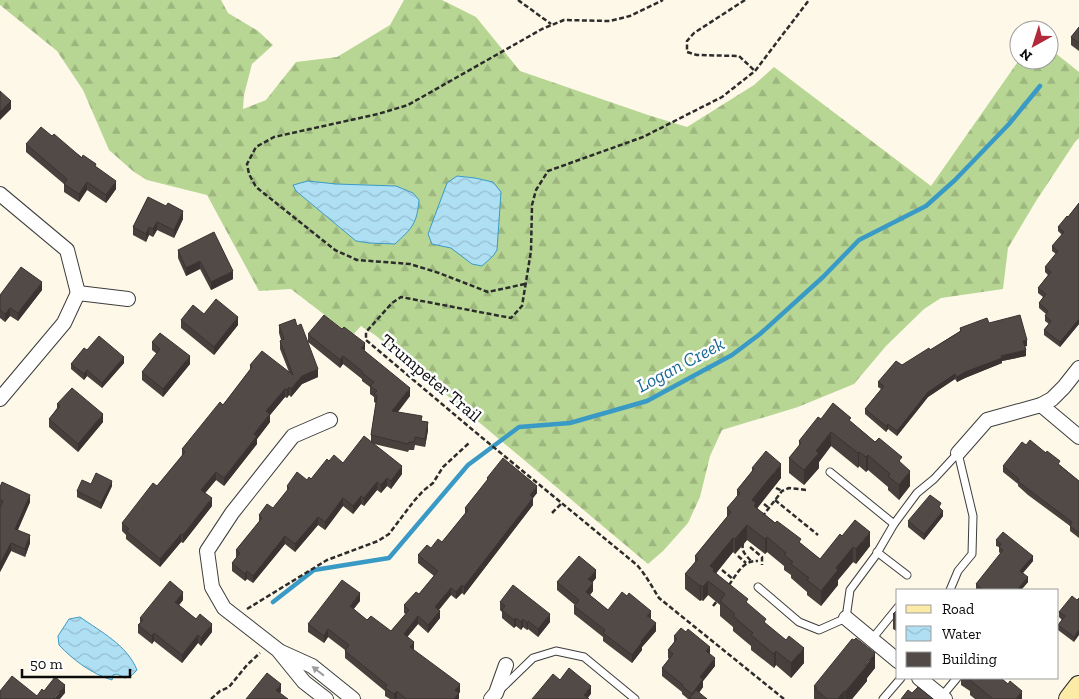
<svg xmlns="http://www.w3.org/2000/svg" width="1079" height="699" viewBox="0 0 1079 699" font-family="'Zilla Slab',serif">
<defs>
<pattern id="forest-firs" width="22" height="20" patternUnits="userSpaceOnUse" patternTransform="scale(1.25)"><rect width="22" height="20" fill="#b7d694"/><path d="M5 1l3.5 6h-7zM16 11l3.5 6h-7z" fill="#9cb67e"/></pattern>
<pattern id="water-waves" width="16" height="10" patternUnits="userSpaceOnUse" patternTransform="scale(1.25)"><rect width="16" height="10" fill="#afdff3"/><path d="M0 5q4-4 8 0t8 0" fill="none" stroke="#95becf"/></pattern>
</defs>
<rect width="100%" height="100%" fill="#fef8e8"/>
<!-- forest -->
<polygon fill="url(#forest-firs)" points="0,0 221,0 228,13 258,31 273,45 252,64 244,95 243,109 266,100 296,62 337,57 390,25 404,0 442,0 476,17 520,71 648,115 687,127 754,85 774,67 931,186 1019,60 1049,60 1049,48 1079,72 1079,138 1075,142 1036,201 1008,248 1003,289 941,298 924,309 886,346 854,384 798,407 722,430 710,456 700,497 688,523 663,551 648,564 375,335 361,326 352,336 291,289 259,291 207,195 147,180 134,172 109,150 83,90 57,51 0,5"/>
<!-- water -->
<g fill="url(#water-waves)" stroke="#3a9ac6">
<polygon points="457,176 475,178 493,182 501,192 497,250 493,256 482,266 472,264 451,248 432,244 428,234 447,183"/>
<path d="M308,181L336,184L396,186L413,193L419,200C417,224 412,228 395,244L369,243L356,241L296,191L293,185Z"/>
<path d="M80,617C101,632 127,645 137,670L131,676L125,678L117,674L113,675L112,680C92,674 73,660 59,645L58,636L69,619Z"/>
</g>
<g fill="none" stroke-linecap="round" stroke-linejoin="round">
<!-- stream -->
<polyline stroke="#3a9ac6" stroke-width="4.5" points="273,602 314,570 389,558 468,465 519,427 570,423 647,401 732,355 760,334 823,277 859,240 926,206 955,180 1009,124 1040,86"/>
<defs>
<g id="lane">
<polyline points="830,472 894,524"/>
<polyline points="877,552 907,575"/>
<polyline points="758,587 799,622 819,630 846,618 850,590 876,555 894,524 917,493 934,479 958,453"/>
<polyline points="950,590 958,571 972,554 973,516 958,453"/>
<polyline points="872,639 898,607"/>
<polyline points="502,688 533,658 556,651 584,657 635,699"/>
<polyline points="942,696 957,678"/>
<polyline points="883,699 901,678"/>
</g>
<g id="street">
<polyline points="0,194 67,250 78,293"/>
<polyline points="78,293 128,299"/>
<polyline points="0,399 64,323 78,293"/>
<polyline points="1041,405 1079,437"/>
<polyline points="958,453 987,420 1041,405 1052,399 1064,387 1079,368"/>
<polyline points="846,618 898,661"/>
<polyline points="281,652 312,666 353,699"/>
<polyline points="919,678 945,699"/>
<polyline points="326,699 304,682 278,650 224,608 212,587 207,551 232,513 293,436 330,420"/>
<polyline points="491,699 496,693 506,665"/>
</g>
<polyline id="secondary" points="1069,699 1079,686"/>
</defs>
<!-- lane casing -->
<use href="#lane" stroke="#3d3d3d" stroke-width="9"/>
<!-- street casing -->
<use href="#street" stroke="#3d3d3d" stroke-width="16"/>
<!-- secondary casing -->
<use href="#secondary" stroke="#2c2c2c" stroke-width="22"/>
<!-- path -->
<g stroke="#2c2c2c" stroke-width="2.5" stroke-dasharray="5 2.5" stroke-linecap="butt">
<polyline points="518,0 551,24"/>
<polyline points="745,0 694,33 687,41 687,52 697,55 739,56 755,71"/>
<polyline points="525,284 488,292 439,273 410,264 357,260 335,250 256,187 249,174 247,164 256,147 274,137 378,114 408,105 542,29 564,20 610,21 630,16 663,0"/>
<polyline points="776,488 782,491"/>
<polyline points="775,500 818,535"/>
<polyline points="764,504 769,508"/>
<polyline points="552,513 562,503"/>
<polyline points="762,517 782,491 789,488 807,490"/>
<path d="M743,543C741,552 746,555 751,561"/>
<polyline points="750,547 762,557 762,565"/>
<polyline points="738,556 746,563"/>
<polyline points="722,570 733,579"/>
<path d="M729,585C737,574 743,560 758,561"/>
<polyline points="713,606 718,600"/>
<polyline points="247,609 327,560 378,541 389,534 414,501 423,491 433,483 443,467 469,443"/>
<polyline points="211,699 220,691 229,687 247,665 260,653"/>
<path d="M784,699L659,598C652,587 646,575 637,565L474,431L366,340V332L392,303L401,297L511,318L522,306L531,251L532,205L536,190L548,171L643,137L722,97L755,71L809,0"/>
</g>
<!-- lane -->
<use href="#lane" stroke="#fff" stroke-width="7"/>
<!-- street -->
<use href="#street" stroke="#fff" stroke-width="14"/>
<!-- secondary -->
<use href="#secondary" stroke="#fbeba6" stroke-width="20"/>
</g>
<!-- wall -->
<g fill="#47403d">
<polygon points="1079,27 1079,51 1071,45 1071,37"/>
<polygon points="52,136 96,167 116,189 106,203 87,190 79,202 64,192 64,184 26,152 26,144"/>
<polygon points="148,197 183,219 174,238 157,230 153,237 149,235 146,242 133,235 133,227"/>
<polygon points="1079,203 1079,324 1060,347 1044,335 1044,330 1049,324 1045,321 1045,316 1046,314 1039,308 1039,303 1043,297 1038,293 1038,288 1048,275 1045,272 1045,267 1056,254 1052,251 1052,246 1062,235 1058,231 1058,227 1068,217"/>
<polygon points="178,250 233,279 211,290 200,269 186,276 178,258"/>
<polygon points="42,290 18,321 10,316 5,322 0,318 0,295"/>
<polygon points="204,314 238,325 214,355 181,328 181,320"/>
<polygon points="989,323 1027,346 1025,346 1026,356 1002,361 1002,363 965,378 957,382 955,379 928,397 897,436 888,429 886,432 865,414 865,409 881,389 878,387 878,382 902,365 930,350 960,331 960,328"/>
<polygon points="279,325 318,377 302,384 291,397 289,395 287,398 285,397 270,415 270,422 257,439 257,444 224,486 216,480 205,493 212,506 183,543 181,542 160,567 126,539 126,535 122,531 122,523 157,486 182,456 182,449 223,405 250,370 250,365 289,372 280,349 280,341 281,340 279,333"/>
<polygon points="308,334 365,351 410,396 398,412 422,421 428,430 425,447 415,445 414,450 409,450 408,452 374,444 402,474 391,489 387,486 381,493 377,490 364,506 361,504 353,514 343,506 325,530 318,525 295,552 285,544 253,583 247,579 245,581 232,571 232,563 236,558 236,550 259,522 259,515 273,508 287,491 287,486 311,479 329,461 343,463 371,442 371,435 376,403 374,402 374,397 370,394 370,387 362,381 362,379 343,364 340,368 308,342"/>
<polygon points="152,342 190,364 163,397 142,380 142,372 157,354 152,350"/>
<polygon points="87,350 124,363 102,388 87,376 84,380 71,369 71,364"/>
<polygon points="57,404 103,422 78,452 49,427 49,419 57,408"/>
<polygon points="821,419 851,422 902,464 910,486 899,500 888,490 888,487 868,470 866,472 859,466 858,468 831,446 819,462 819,468 804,485 789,473 789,458 799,446 799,441"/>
<polygon points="1026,445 1060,465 1079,481 1079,538 1070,531 1070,526 1028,495 1018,486 1018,484 1003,472 1003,466"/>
<polygon points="752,468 781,478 757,508 820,559 842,536 870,546 856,564 853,562 838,580 838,585 821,606 807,595 807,592 791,578 791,575 784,570 784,566 767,552 765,554 747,540 735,554 733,552 716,573 748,604 766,624 804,663 791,678 776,665 774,668 751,650 751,646 733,631 733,627 720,616 720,605 708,595 703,601 701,600 700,601 685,589 685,574 695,562 695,556 727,517 727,508 737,496 737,490 752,471"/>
<polygon points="487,478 537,493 533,498 533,505 464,595 462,593 456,599 451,595 439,610 440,618 428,633 418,624 407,637 414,650 460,692 459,693 459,699 390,699 385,696 385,691 345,658 345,650 328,637 324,643 308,632 308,624 360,601 353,609 367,620 391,631 406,614 404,613 404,605 419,594 434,576 418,563 418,555 442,542 465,514 465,508 487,481"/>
<polygon points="91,484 112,486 101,509 77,497 77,491"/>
<polygon points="0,487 30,502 18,530 30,543 25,557 11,551 0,572"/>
<polygon points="941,509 943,516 924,540 908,527 908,521"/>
<polygon points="996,540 1033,561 1023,573 1028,582 1021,590 976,590 976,584 1001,554 999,552 999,547 996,546"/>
<polygon points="596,578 592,583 593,591 590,595 608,610 651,619 656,631 642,647 642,650 632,663 603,641 603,637 574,614 574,606 575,605 557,590 557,582"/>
<polygon points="183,600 179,605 212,632 201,646 198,643 182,663 154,641 152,644 138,633 138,625 140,623 140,618"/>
<polygon points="1077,600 1074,642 1058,630 1058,625 1062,620 1059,617 1059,612"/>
<polygon points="500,602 550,622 538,637 528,629 527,630 523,627 521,630 516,626 514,628 502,618 502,612 500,610"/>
<polygon points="898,609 898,632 893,629 893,614"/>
<polygon points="674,636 710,654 715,666 703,681 703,687 699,693 707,699 688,699 682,694 682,692 662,676 662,668 669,659 668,658 668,650 674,642"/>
<polygon points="875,668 867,678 867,681 852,699 814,699 814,686"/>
<polygon points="961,678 1001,678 1022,699 975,699 970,695 970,691 961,685"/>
</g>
<!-- shaded-wall -->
<g fill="#393432">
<polygon points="11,101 11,109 0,120 0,112"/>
<polygon points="116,181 116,189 106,203 106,195"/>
<polygon points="87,182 87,190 79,202 79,194"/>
<polygon points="183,211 183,219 174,238 174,230"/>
<polygon points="157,222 157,230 153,237 153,229"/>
<polygon points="149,227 149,235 146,242 146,234"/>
<polygon points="200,261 200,269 186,276 186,268"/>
<polygon points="233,271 233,279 211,290 211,282"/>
<polygon points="42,282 42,290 18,321 18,313"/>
<polygon points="10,308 10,316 5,322 5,314"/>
<polygon points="238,317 238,325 214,355 214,347"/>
<polygon points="1079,319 1079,324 1060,347 1060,342"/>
<polygon points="1027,340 1027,346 1023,347 1023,341"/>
<polygon points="365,343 365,351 361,348"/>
<polygon points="1026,350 1026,356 1002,361 1002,363 965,378 957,382 957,377 965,372 1001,356"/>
<polygon points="190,356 190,364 163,397 163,389"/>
<polygon points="343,356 343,364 340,368 340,360"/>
<polygon points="124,357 124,363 102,388 102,383"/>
<polygon points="318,369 318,377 302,384 291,397 291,389 302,376"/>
<polygon points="87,370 87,376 84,380 84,374"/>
<polygon points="955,374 955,379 928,397 897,436 897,431 928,392"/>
<polygon points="289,387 289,395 287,398 287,390"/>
<polygon points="410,388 410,396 392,419 392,411"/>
<polygon points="285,389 285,397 270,415 270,422 257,439 257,444 224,486 224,478 254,434 266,411"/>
<polygon points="103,414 103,422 78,452 78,444"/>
<polygon points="428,422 428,430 425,447 425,439"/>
<polygon points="888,424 888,429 886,432 886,426"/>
<polygon points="831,432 831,446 819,462 819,468 804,485 804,470 816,451"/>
<polygon points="859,452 859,466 858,468 858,453"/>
<polygon points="868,455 868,470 866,472 866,457"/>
<polygon points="781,464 781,478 756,510 752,500"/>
<polygon points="402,466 402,474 391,489 391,481"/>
<polygon points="910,471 910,486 899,500 899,485"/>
<polygon points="216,472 216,480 201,498 201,490"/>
<polygon points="387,478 387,486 381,493 381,485"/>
<polygon points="112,481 112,486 101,509 101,503"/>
<polygon points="377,482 377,490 364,506 364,498"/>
<polygon points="537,486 537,493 533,498 533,505 464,595 464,587 530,495"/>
<polygon points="30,495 30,502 15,536 15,529"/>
<polygon points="361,496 361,504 353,514 353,506"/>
<polygon points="212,498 212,506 183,543 183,535"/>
<polygon points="343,498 343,506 325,530 325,522"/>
<polygon points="943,511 943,516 924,540 924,534"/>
<polygon points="318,517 318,525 295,552 295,544"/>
<polygon points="747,525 747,540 735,554 735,539"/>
<polygon points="870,532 870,546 856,564 856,549"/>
<polygon points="181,534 181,542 160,567 160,559"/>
<polygon points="30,535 30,543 25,557 25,549"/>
<polygon points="285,536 285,544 253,583 253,576"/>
<polygon points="767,537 767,552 765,554 765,539"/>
<polygon points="733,538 733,552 714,576 714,584 713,585 713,577 710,566"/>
<polygon points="11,543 11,551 0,572 0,564"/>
<polygon points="853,547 853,562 838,580 838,585 821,606 821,591 836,568"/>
<polygon points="1033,556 1033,561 1020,576 1020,571"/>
<polygon points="596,570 596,578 588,587 588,579"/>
<polygon points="247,571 247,579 245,581 245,574"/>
<polygon points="1028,577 1028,582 1021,590 1017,590"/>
<polygon points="708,581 708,595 703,601 703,587"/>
<polygon points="593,583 593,591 586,600 586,592"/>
<polygon points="462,585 462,593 456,599 456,592"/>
<polygon points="701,585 701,600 700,601 700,586"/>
<polygon points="451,588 451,595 435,614 435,607"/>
<polygon points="183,592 183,600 175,610 175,602"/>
<polygon points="360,593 360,601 350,614 350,606"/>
<polygon points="440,611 440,618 428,633 428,625"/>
<polygon points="651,611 651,619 647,616"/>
<polygon points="550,614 550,622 538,637 538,629"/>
<polygon points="418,616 418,624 404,641 404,634"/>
<polygon points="516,618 516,626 514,628 514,620"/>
<polygon points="523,619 523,627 521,630 521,622"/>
<polygon points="528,621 528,629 527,630 527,623"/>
<polygon points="656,623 656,631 642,647 642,650 632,663 632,655 641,641"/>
<polygon points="212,624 212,632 201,646 201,638"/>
<polygon points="328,629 328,637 324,643 324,636"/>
<polygon points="1079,629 1079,635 1074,642 1074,637"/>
<polygon points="154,633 154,641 152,644 152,636"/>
<polygon points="198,635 198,643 182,663 182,655"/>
<polygon points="414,642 414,650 410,647"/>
<polygon points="710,647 710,655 706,651"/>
<polygon points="804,648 804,663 791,678 791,663"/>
<polygon points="776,651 776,665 774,668 774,654"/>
<polygon points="875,653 875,668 867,678 867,681 852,699 845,699 845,692"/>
<polygon points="715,658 715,666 703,681 703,687 694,699 692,699 692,694 700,677"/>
<polygon points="281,684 281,692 276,698 276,690"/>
<polygon points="460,684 460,692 455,698 455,690"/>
<polygon points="65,685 65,693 60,699 54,699"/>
<polygon points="591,686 591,694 587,699 584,695"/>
<polygon points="397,691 397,699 394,699 394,694"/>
<polygon points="844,691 844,699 838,699"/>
<polygon points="1022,691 1022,699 1016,699"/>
<polygon points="459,693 459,699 454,699"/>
</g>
<!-- building -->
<g fill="#524a47" stroke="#393432">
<polygon points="1079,27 1079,43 1071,37"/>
<polygon points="0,91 11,101 0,112"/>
<polygon points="41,127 52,136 54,134 82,158 83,155 96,164 95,166 116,181 106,195 87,182 79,194 64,184 67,179 26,144"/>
<polygon points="148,197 166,206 168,203 183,211 174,230 157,222 153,229 149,227 146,234 133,227"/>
<polygon points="1079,203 1079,319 1060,342 1044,330 1051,321 1045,316 1048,311 1039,303 1046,294 1038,288 1051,272 1045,267 1058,251 1052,246 1064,232 1058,227 1067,216 1068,217"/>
<polygon points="214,232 233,271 211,282 200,261 186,268 178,250"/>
<polygon points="21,267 42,282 18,313 10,308 5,314 0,310 0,295"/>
<polygon points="216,299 238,317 214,347 181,320 193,305 204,314"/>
<polygon points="324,315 342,329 344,327 365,343 361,348 410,388 392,411 422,416 421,421 428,422 425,439 415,437 414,442 409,442 408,444 371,435 377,396 374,394 377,391 370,386 374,382 362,373 363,372 343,356 340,360 308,334"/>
<polygon points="1020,315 1027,340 1023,341 1026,350 1001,356 1002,358 965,372 957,377 955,374 928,392 897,431 888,424 886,426 865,409 884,386 878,382 896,361 902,365 929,348 930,350 961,331 960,328 987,318 989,323"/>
<polygon points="295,319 297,326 301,324 318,369 302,376 291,389 289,387 287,390 285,389 266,411 270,414 254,434 257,436 224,478 216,472 201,490 212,498 183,535 181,534 160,559 126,531 129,529 122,523 153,483 157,486 185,452 182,449 220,402 223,405 252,367 250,365 262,351 293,375 280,341 284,339 279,325"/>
<polygon points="160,333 190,356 163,389 142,372 160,349 152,342"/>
<polygon points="99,336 124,357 102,383 87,370 84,374 71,364 84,348 87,350"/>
<polygon points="72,388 103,414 78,444 49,419 60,406 57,404"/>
<polygon points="833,403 851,418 849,420 875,442 879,438 902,457 899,461 910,471 899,485 888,476 890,474 868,455 866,457 859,452 858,453 831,432 816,451 819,453 804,470 789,458 801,443 799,441 818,417 821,419"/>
<polygon points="364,436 402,466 391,481 387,478 381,485 377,482 364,498 361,496 353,506 343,498 325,522 318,517 295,544 285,536 253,576 247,571 245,574 232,563 240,553 236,550 262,518 259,515 267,504 273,508 289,488 287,486 297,472 307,480 309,477 311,479 327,459 329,461 334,455 343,463"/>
<polygon points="1030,440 1046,453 1047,451 1060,461 1058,464 1079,481 1079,533 1070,526 1072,522 1028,489 1018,481 1019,479 1003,466 1022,442 1026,445"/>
<polygon points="766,451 781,464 752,500 756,503 754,506 775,523 777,521 801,539 799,542 820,559 840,534 842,536 855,520 870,532 856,549 853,547 836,568 838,570 821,591 807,580 809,578 791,564 793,562 784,555 786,553 767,537 765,539 747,525 735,539 733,538 710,566 714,569 713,571 748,599 746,602 766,619 764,622 786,640 789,636 804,648 791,663 776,651 774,654 751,635 753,633 733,616 735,614 720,601 725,594 708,581 703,587 701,585 700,586 685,574 698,559 695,556 731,512 727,508 740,493 737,490 754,469 752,468"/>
<polygon points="503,458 537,486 530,495 533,498 464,587 462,585 456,592 451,588 435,607 440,611 428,625 418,616 404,634 414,642 410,647 460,684 455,690 459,693 454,699 406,699 397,691 394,694 385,688 387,685 345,651 349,645 328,629 324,636 308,624 342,580 360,593 350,606 367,620 371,616 391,631 409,610 404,605 416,592 419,594 438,571 418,555 427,545 431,548 438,539 442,542 468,510 465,508 488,479 487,478"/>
<polygon points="96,473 112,481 101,503 77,491 82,480 91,484"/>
<polygon points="2,482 30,495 15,529 30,535 25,549 11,543 0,564 0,508 3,501 0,500 0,487"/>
<polygon points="930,495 941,503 939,507 943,511 924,534 908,521"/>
<polygon points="1003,532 1033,556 1020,571 1028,577 1017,590 983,590 976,584 1003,550 999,547 1001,544 996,540"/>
<polygon points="579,556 596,570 588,579 593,583 586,592 608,610 622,592 627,596 629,593 651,611 647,616 656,623 641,641 642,642 632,655 603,633 605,630 574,606 579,600 557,582"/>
<polygon points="170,581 183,592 175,602 196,619 200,614 212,624 201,638 198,635 182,655 154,633 152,636 138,625 143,620 140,618"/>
<polygon points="513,585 550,614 538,629 528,621 527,623 523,619 521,622 516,618 514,620 502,610 505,606 500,602"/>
<polygon points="1072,596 1077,600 1079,598 1079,629 1074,637 1058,625 1065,616 1059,612"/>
<polygon points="898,609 898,618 893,614"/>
<polygon points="681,628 686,632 688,629 710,647 706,651 715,658 700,677 703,679 692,694 682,686 683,685 662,668 673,654 668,650 677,639 674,636"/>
<polygon points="856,638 875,653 865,665 867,666 845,692 844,691 838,699 827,699 815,689 817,688 814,686 852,639 854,640"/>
<polygon points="569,668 591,686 584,695 589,699 532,699 553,674 560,680"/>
<polygon points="267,673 281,684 276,690 288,699 246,699"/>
<polygon points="12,676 37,696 42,689 44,691 55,677 65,685 54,698 55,699 0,699 0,691"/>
<polygon points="971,678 1001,678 1008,684 1010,681 1022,691 1016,699 993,699 970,680"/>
<polygon points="918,687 933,699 901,699 908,690 912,693"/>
<polygon points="696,690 707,699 689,699"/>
</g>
<!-- one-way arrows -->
<defs><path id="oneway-solid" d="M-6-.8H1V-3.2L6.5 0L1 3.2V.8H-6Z" transform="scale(1.25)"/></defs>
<use fill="#9d9d9d" href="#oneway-solid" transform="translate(318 671) rotate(-142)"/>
<g text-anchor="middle" stroke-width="5" stroke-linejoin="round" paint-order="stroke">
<!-- street labels -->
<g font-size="18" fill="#0a0a0a" stroke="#fff">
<text transform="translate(431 378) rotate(40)" y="6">Trumpeter Trail</text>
</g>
<!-- water labels -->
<g font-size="19" font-style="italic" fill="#1a6995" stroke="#fff">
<text transform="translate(680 364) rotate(-28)" y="7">Logan Creek</text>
</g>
</g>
<!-- legend -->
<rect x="896" y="589" width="162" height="90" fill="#ffffff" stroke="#9d9d9d"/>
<rect x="906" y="605" width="25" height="8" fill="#fbeba6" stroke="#9d9d9d"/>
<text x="942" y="614" font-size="15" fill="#0a0a0a">Road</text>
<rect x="906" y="626" width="25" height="15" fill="url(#water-waves)" stroke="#9d9d9d"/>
<text x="942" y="639" font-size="15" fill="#0a0a0a">Water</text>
<rect x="906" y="652" width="25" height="15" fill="#524a47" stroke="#9d9d9d"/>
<text x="942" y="664" font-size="15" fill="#0a0a0a">Building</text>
<!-- north arrow -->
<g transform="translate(1034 45) rotate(219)"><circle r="24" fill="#ffffff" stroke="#9d9d9d"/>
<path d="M0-4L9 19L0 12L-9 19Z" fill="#b2293b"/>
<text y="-8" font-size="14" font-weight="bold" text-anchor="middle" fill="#0a0a0a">N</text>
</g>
<!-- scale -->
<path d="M22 669v8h108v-8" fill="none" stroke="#0a0a0a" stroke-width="2.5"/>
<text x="30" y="669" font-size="15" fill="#0a0a0a" stroke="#ffffff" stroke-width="4" paint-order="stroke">50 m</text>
</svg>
